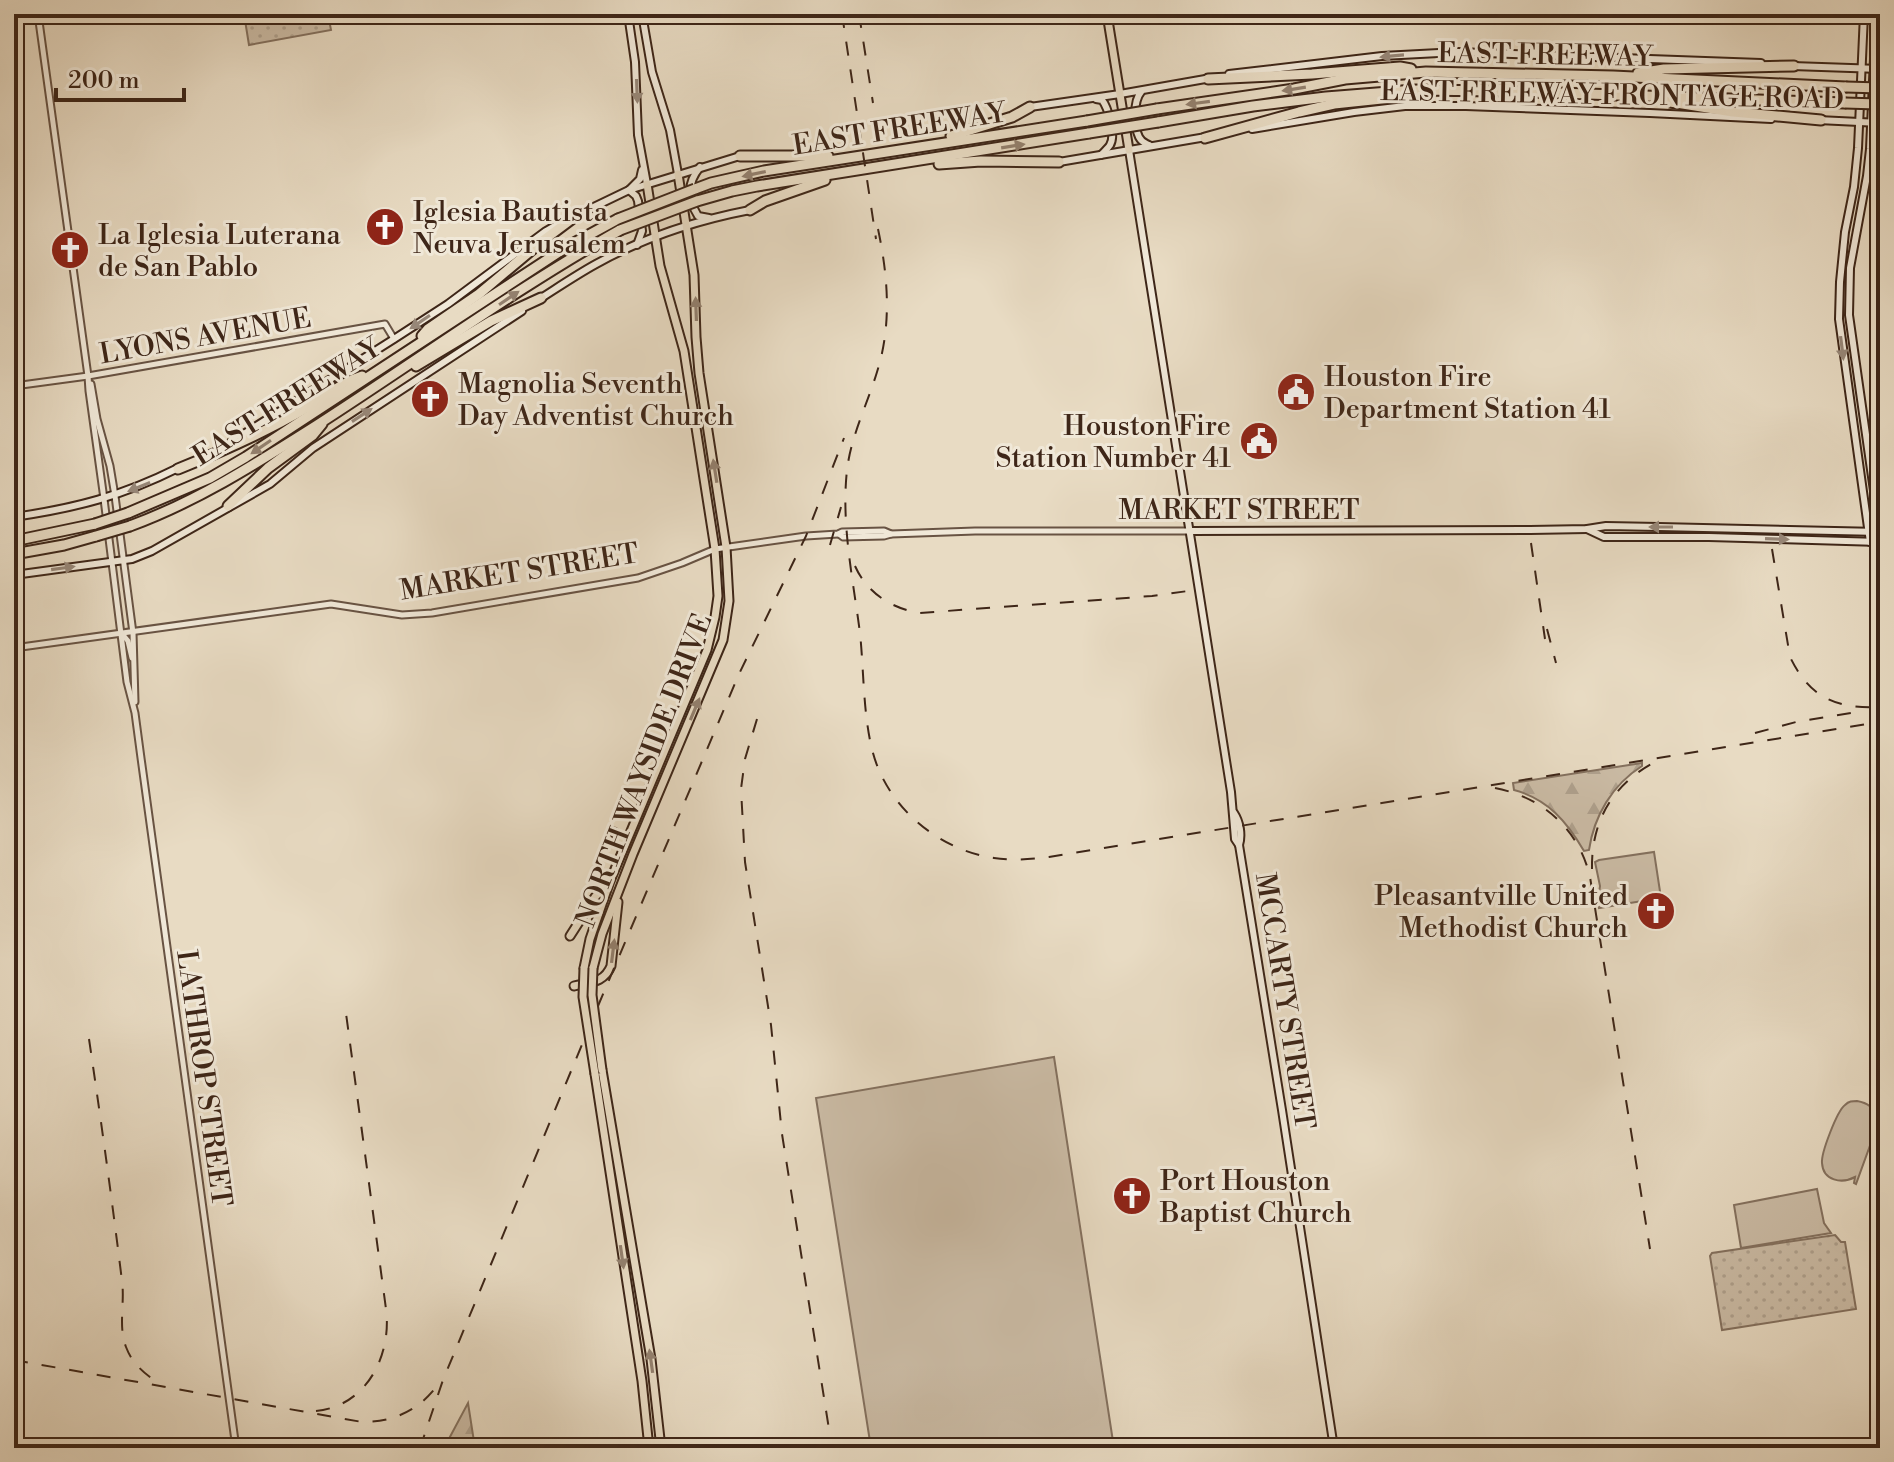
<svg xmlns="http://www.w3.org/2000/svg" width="1894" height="1462" viewBox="0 0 1894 1462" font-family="'Libre Bodoni',serif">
<defs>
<pattern id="forest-firs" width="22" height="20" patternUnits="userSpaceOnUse" patternTransform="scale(2)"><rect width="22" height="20" fill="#cbbca6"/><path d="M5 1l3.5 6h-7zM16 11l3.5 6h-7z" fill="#afa18e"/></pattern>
<pattern id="park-dots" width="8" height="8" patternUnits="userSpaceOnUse" patternTransform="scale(2)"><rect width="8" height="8" fill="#cbbca6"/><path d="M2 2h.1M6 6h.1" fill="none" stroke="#afa18e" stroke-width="1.8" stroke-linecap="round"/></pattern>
</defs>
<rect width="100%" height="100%" fill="#e8dbc3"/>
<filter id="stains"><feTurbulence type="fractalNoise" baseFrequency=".0025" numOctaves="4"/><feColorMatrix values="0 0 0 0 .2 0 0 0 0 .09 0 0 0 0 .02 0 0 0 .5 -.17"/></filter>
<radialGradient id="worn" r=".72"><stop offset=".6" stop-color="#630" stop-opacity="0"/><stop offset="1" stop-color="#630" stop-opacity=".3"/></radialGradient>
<!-- grass -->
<g fill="#cbbca6" stroke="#84715f" stroke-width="2">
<polygon points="1654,852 1661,898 1599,908 1598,901 1600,886 1595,862 1599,860"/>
<polygon points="1054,1057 1114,1448 871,1448 816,1098"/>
<path d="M1857,1101C1868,1103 1873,1107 1877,1117L1880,1112V1118L1856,1184L1854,1183L1855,1177C1842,1184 1823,1181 1822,1163C1821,1153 1837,1111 1845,1105C1849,1101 1852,1101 1857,1101Z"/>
<polygon points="1817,1189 1824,1223 1831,1233 1741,1248 1734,1205"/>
</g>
<!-- forest -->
<g fill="url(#forest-firs)" stroke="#84715f" stroke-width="2">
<path d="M1642,763V766C1612,785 1594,816 1589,850L1584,851C1567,822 1548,799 1514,790L1513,783Z"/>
<polygon points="468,1403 475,1448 444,1448"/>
</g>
<!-- park -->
<g fill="url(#park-dots)" stroke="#84715f" stroke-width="2">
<polygon points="244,14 328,14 331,30 249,45"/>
<polygon points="1835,1235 1841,1242 1845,1242 1856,1309 1722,1330 1710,1256 1712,1253"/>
</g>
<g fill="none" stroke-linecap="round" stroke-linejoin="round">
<defs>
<g id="tertiary">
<polyline points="38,14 88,376 89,391 104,499 127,682 135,713 141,758 236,1448"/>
<polyline points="91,384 97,419 110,466 115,496 133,633 135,702"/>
<polyline points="14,386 88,376 385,324 394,339"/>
<polyline points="839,534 843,537 884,536 891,534"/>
<polyline points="123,635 128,641 132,658"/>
<polyline points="14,648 331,604 402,615 432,613 638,578 682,563 715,549 806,536 838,534 842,532 884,531 891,534 975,531 1190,531"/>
</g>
<g id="secondary">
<polyline points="628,14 635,62 638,135 647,184"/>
<polyline points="642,14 652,72 670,130 678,174"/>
<polyline points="1864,14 1858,148 1854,187 1845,232 1840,282 1839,319 1870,542"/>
<polyline points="1876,14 1870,149 1867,176 1850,268 1849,315 1880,533"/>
<polyline points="1792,66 1880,69"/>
<polyline points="1229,74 1382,56 1458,52 1761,63"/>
<path d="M1141,92C1133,101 1134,127 1139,137C1142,143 1145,143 1149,145"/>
<path d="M1096,99L1102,100C1108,107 1116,136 1110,145C1109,147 1102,154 1101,155"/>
<polyline points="1030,107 1120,94 1211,78"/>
<polyline points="1818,120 1880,123"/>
<polyline points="1252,129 1354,112 1405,106 1466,106 1650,113 1771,119"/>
<polyline points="1129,150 1231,792 1235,839 1239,845"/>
<polyline points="1059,162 1206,137"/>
<path d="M700,167C687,183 687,198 698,216L709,218"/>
<polyline points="575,216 629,190 740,156"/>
<polyline points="637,245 642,231 638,201 636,196 629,190 640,179 642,170"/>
<path d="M538,300C557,288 576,275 596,264C643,238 698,220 750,210"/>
<polyline points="231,442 394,339 448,304 546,231 565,220"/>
<path d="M14,517C76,508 122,496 178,468"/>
<polyline points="1587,529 1604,537 1709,537 1880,542"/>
<polyline points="1190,531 1530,530 1587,529 1606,526 1659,527 1880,532"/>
<polyline points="14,575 132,559 152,551 270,484 313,448 522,311"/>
<path d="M1234,813C1240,822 1242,835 1239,845L1282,1110L1334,1448"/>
</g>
<g id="primary">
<polyline points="1107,14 1129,150"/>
<polyline points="614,832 622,840 623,846"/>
<polyline points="570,936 595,897 608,883"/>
<polyline points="584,968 590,939 610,881 707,650 715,617 718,596 715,549 684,351 660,266 647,184"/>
<polyline points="593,968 602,934 633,854 723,640 729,601 726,547 699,373 696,337 694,275 678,174"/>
<path d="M574,986C590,982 604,983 611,966L618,902"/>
<polyline points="602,1070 651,1359 661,1448"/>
<polyline points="595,1074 642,1381 649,1448"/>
</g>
<g id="motorway">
<polyline points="1638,73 1664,69 1794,66"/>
<polyline points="1208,79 1312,74 1400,67 1411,69"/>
<polyline points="1670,102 1733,112 1821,120"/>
<polyline points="1157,109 1294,89 1345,79 1426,72 1613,76 1846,87"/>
<polyline points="1158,122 1253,106 1326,97 1414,90 1499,91 1845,103"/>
<polyline points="951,136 1012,117 1030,107"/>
<polyline points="1205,138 1299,112 1334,104 1401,97"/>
<polyline points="740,156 828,156"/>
<polyline points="939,164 981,161 1059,162"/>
<polyline points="695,189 711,183 764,171 1087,121"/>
<polyline points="697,201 732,191 757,186 1089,133"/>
<polyline points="750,210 765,201 825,180"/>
<polyline points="422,336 428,329 479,294 541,242 577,215"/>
<polyline points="416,366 491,321 541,298"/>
<path d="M178,469C223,451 266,432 308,407C326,397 342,382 362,376"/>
<polyline points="228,506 268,468 313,435 322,424"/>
<polyline points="128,513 210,478 246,457 565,248 618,219"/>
<path d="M130,526C198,501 257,463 317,425C418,360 515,289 620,230"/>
<polyline points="14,541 95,524"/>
<polyline points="14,554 64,545 96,536"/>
</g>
</defs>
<!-- tertiary casing -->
<use href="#tertiary" stroke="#685343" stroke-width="9"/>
<!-- secondary casing -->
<use href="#secondary" stroke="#3e2618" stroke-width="10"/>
<!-- primary casing -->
<use href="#primary" stroke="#3e2618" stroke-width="11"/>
<!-- motorway casing -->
<use href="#motorway" stroke="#3e2618" stroke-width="13"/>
<!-- tertiary -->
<use href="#tertiary" stroke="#f0e8d8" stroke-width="5"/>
<!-- secondary -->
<use href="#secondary" stroke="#f0e8d8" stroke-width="6"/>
<!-- primary -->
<use href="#primary" stroke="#e8dbc3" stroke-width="7"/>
<!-- motorway -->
<use href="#motorway" stroke="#e8dbc3" stroke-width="9"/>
<!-- rail -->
<g stroke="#3e2618" stroke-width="2" stroke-dasharray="14 14" stroke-linecap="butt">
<polyline points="842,14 876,239"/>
<polyline points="859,14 873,103"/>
<path d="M878,229C888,276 892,325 877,372C867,405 851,436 847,470C841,524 853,579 860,633C864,672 863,716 873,753C888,808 939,850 994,858C1012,861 1031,859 1049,857L1880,722"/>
<polyline points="1531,543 1545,639"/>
<polyline points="830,545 841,507"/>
<path d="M1772,549L1790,657C1810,698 1836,709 1880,707"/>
<path d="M855,566C867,593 891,608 919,613L1152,596L1188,591"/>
<polyline points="1547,629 1556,663"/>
<polyline points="757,719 745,759 741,789 745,862 771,1025 782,1134 832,1448"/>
<polyline points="1755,733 1796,722 1857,712"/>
<path d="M1495,788C1542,797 1579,829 1590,877L1650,1249"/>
<path d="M1592,869C1591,821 1613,784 1655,762"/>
<path d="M89,1039C101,1120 112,1200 122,1281C125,1303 118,1327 126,1347C132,1363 144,1374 159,1383"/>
<path d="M14,1360L362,1422C393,1422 418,1411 437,1386"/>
<path d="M316,1411C367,1406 392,1355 386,1309L345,1006"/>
<polyline points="420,1448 443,1380 598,1006 739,674 806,536 844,438"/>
</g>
<defs>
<g id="primary-bridge">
<polyline points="584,968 583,997 595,1074"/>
<polyline points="593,968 592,995 602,1070"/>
</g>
<g id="motorway-bridge">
<polyline points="1846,87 1880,88"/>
<polyline points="1845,103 1878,104"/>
<polyline points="1087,121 1157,109"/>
<polyline points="1089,133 1158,122"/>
<polyline points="618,219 695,189"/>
<polyline points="620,230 697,201"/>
<polyline points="95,524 128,513"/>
<polyline points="96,536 130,526"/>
</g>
</defs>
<!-- primary-bridge casing -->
<use href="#primary-bridge" stroke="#3e2618" stroke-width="11" stroke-linecap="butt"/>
<!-- motorway-bridge casing -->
<use href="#motorway-bridge" stroke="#3e2618" stroke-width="13" stroke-linecap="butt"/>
<!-- primary-bridge -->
<use href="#primary-bridge" stroke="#e8dbc3" stroke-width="7"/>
<!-- motorway-bridge -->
<use href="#motorway-bridge" stroke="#e8dbc3" stroke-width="9"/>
</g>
<!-- one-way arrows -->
<defs><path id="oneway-solid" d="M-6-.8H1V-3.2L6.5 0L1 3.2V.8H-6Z" transform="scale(2)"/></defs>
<g fill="#978778">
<use href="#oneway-solid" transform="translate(1392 56) rotate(175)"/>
<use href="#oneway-solid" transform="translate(637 91) rotate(88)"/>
<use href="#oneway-solid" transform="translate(420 322) rotate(146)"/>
<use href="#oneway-solid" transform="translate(1842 348) rotate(83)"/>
<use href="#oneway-solid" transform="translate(362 415) rotate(-33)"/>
<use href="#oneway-solid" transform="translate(139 487) rotate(158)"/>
<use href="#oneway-solid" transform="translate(1661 527) rotate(-180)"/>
<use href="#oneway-solid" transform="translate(1777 539) rotate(2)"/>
<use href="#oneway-solid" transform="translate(63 568) rotate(-8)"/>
</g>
<g fill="#93806e">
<use href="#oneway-solid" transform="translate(1294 89) rotate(171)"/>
<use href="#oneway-solid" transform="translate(1198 103) rotate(172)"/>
<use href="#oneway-solid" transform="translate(1013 146) rotate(-9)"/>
<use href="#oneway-solid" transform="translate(754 174) rotate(168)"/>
<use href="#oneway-solid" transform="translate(509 298) rotate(-34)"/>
<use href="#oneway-solid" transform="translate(696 309) rotate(-92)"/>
<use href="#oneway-solid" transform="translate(261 447) rotate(146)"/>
<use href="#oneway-solid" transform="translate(715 471) rotate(-99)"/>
<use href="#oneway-solid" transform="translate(695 709) rotate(-67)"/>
<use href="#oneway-solid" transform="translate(613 951) rotate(-83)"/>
<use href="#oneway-solid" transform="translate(622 1257) rotate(82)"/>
<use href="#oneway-solid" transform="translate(651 1361) rotate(-98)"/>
</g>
<!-- icons -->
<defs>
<symbol id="church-disc" viewBox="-11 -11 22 22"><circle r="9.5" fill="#8f2418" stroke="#f0e8d8"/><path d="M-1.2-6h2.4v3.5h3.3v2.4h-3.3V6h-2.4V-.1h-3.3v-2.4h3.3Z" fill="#fff"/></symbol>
<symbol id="civic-disc" viewBox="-11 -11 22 22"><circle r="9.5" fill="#8f2418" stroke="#f0e8d8"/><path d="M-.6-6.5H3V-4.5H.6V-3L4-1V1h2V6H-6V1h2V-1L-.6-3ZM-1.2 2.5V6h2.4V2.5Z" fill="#fff"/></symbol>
</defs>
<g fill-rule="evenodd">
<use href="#church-disc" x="363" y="205" width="44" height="44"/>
<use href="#church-disc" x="48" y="228" width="44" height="44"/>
<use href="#civic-disc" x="1274" y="370" width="44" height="44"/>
<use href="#church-disc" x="408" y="377" width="44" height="44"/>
<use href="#civic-disc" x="1237" y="419" width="44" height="44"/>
<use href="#church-disc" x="1634" y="889" width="44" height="44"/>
<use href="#church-disc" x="1110" y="1174" width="44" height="44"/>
</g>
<g text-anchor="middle" stroke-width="6" stroke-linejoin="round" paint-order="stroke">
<!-- street labels -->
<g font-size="28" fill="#3e2618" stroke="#f0e8d8">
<text transform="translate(1545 54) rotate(1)" y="10">EAST FREEWAY</text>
<text transform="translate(1612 94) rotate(1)" y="10">EAST FREEWAY FRONTAGE ROAD</text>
<text transform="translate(899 128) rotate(-9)" y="10">EAST FREEWAY</text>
<text transform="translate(205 335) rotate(-10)" y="10">LYONS AVENUE</text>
<text transform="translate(286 401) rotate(-32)" y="10">EAST FREEWAY</text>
<text x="1239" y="519">MARKET STREET</text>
<text transform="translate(519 571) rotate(-9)" y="10">MARKET STREET</text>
<text transform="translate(643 770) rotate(-69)" y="10">NORTH WAYSIDE DRIVE</text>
<text transform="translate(1286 1001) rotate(81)" y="10">MCCARTY STREET</text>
<text transform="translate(205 1078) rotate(82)" y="10">LATHROP STREET</text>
</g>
<!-- poi labels -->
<g font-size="28" fill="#3e2618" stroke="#f0e8d8" text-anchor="start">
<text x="413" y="221">Iglesia Bautista<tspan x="413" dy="32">Neuva Jerusalem</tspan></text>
<text x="98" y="244">La Iglesia Luterana<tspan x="98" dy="32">de San Pablo</tspan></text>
<text x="1324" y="386">Houston Fire<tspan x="1324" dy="32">Department Station 41</tspan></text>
<text x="458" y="393">Magnolia Seventh<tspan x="458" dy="32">Day Adventist Church</tspan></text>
<text x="1231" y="435" text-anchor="end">Houston Fire<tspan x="1231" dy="32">Station Number 41</tspan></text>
<text x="1628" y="905" text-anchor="end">Pleasantville United<tspan x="1628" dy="32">Methodist Church</tspan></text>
<text x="1160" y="1190">Port Houston<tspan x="1160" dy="32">Baptist Church</tspan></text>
</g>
</g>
<!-- margin -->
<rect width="1894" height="1462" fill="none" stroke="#e8dbc3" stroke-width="48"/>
<rect x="16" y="16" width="1862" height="1430" fill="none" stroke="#3e2618" stroke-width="4"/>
<rect x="24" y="24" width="1846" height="1414" fill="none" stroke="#3e2618" stroke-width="2"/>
<!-- scale -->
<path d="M56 88v12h128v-12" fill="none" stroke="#3e2618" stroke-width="4"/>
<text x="68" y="88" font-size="24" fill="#3e2618" stroke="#f0e8d8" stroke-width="6" paint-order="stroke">200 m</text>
<rect width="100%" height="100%" filter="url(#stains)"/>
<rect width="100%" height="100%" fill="url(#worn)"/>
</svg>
